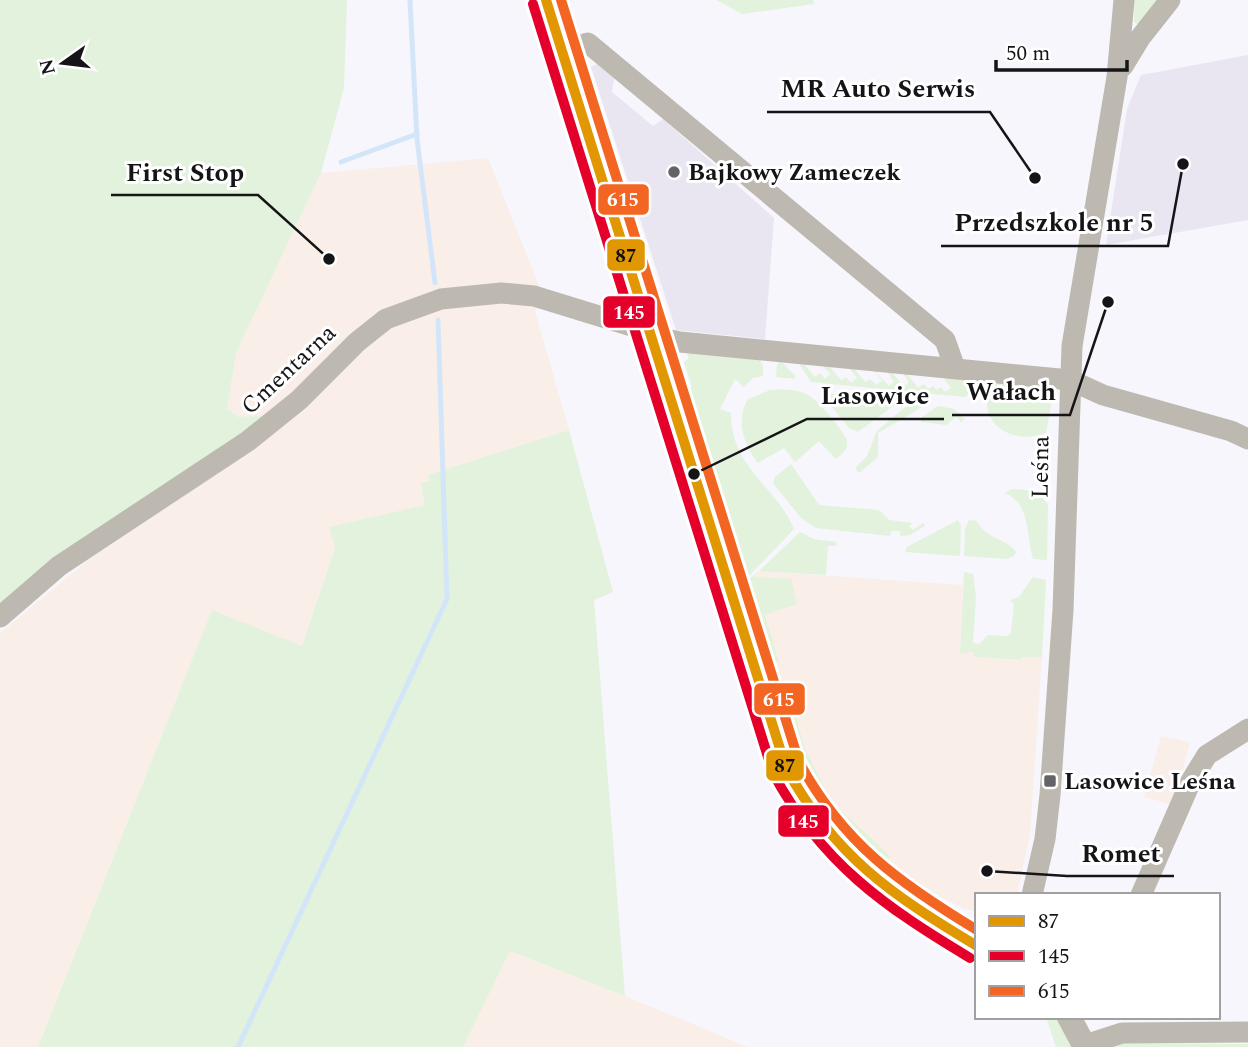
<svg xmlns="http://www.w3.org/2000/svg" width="1248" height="1047" viewBox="0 0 1248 1047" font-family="Spectral,serif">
<rect width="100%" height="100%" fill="#f7f6fc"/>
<!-- industrial -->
<g fill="#f9efe8">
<polygon points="488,158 542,293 535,311 569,430 429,475 430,481 421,484 426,505 329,527 335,548 302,646 144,782 38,1047 0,1047 0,633 88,560 259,445 238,417 227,408 236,353 321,173"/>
<polygon points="759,571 963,585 960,654 965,651 974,651 974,657 1021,660 1022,657 1042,657 1030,834 1017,895 977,895 977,912 963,908 912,882 904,884 871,865 806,788 737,589"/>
<polygon points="1161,736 1190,742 1173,805 1144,797"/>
<polygon points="510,951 625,996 748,1047 463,1047"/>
</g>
<!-- built -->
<g fill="#e9e6f2">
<polygon points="1248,55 1248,220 1106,245 1127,109 1141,75"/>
<polygon points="601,62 615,74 612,92 653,126 663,119 774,218 765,339 676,330 591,67"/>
</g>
<!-- green -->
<g fill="#e2f2dc">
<polygon points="0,0 347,0 344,88 321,173 236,353 227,408 238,417 262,416 256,426 0,605"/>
<polygon points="716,0 813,0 814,4 742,14"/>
<polygon points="1134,0 1157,0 1139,25 1134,22"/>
<path d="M687,353L759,358L763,366V376L753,378L744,387L735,379L720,409L731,413C731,469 776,485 794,529L748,577L687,388L692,387L684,362L689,358Z"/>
<polygon points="781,361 795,376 795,379 776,377 777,365"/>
<polygon points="798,362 803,363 815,377 820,373 825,379 830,374 821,364 828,365 841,380 846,377 851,383 857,378 848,367 853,367 865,382 870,379 876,385 882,381 873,369 889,386 894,382 886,370 891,371 904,387 909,382 902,372 906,372 918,388 924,384 928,389 933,386 937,390 941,387 945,392 951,388 942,376 965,378 971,383 971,392 965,397 811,382"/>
<path d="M1000,382L1034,386L1048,394L1051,404L1046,433C1013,446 976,424 990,387Z"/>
<polygon points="681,390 742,577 735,582 677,392"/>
<path d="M770,390C782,389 797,389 808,395C817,399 845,432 847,441C848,450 842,454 836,459L819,441L795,462L784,448L758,463C744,445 735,420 748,399Z"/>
<polygon points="825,393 896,402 897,403 858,432 849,428 823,396"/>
<polygon points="909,404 924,406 878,433 878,457 859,473 855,468 867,456 877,431"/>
<polygon points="938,406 954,409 965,419 961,422 956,417 946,425 921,422 922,417"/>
<polygon points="569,430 613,592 594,600 625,996 510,951 463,1047 38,1047 212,610 302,646 335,548 329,527 425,505 421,483 430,481 428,475"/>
<polygon points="791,464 819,505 879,510 889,520 913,523 909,526 913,530 923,523 925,526 910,535 900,536 900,531 891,531 890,536 816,528 801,518 773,483 775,477"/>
<path d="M1012,489L1036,491L1048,504L1047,560L1033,559C1026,536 1031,504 1005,493Z"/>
<polygon points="958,520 961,526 960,556 905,552 907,547"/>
<path d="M969,520L976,521C990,542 1007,538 1016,552L1014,556L1007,559L964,556L965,529Z"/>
<polygon points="800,532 814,539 837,542 836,546 828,546 826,575 759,571"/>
<polygon points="964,572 973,574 976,597 973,643 979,644 988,635 1007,636 1011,633 1014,604 1010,600 1019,597 1033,577 1046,580 1042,657 1022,657 1021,660 974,657 973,651 960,654"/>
<polygon points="755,574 755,577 791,579 797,604 765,615 779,662 776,662 748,580"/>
<polygon points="790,697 805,749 832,802 891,857 875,865 845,843 806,788 781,724"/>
<polygon points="1046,1017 1057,1017 1075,1047 1056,1047"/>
<polygon points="1119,1043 1248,1044 1248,1047 1112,1047"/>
</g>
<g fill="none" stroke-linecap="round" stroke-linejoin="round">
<!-- stream -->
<g stroke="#d3e6f9" stroke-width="5">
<polyline points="410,0 417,139 435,283"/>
<polyline points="341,162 417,134"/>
<polyline points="238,1047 447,599 438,320"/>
</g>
<!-- minor -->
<g stroke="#bdb9b0" stroke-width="21">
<polyline points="562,52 588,43 945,340 955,368"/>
<polyline points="1123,66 1140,38 1170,0"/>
<polyline points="0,617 59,566 248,441 299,400 357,342 386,319 441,299 501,293 534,296 638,328 652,336 680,342 1070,380 1103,395 1231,431 1248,439"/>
<polyline points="1032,895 1045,839 1050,795 1063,610 1072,346 1117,77 1124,0"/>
<polyline points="1141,895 1191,781 1207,755 1248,729"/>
<polyline points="1085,1045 1122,1033 1248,1032"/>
</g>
<!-- tertiary -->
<g stroke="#bdb9b0" stroke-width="24">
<path d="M546,0L786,768C830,859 892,895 977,946"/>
<polyline points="1069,1017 1085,1047"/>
</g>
<defs>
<path id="bus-1" d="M546,0L786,768C835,857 892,895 977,946"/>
<path id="bus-2" d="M533,4L773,773C821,863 885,907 970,958"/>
<path id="bus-3" d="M561,0L799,762C843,843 899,883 977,930"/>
</defs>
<!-- bus-1 casing -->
<use href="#bus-1" stroke="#fff" stroke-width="16"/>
<!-- bus-2 casing -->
<use href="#bus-2" stroke="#fff" stroke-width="16"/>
<!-- bus-3 casing -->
<use href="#bus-3" stroke="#fff" stroke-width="16"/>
<!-- bus-1 -->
<use href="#bus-1" stroke="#e09702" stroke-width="10"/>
<!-- bus-2 -->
<use href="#bus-2" stroke="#e4002b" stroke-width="10"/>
<!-- bus-3 -->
<use href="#bus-3" stroke="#f26522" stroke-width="10"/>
</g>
<!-- markers -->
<g fill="#646367" stroke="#fff" stroke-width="2.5">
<circle cx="674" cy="172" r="7"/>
<rect x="1043" y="774" width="14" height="14" rx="3.5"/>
</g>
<g text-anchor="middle" stroke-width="6" stroke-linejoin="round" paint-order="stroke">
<!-- poi labels -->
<g font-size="24" font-weight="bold" fill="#151417" stroke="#fff" text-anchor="start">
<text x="688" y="180">Bajkowy Zameczek</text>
<text x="1064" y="789">Lasowice Leśna</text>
</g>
<!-- street labels -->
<g font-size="24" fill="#151417" stroke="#fff">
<text transform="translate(288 369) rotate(-43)" y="8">Cmentarna</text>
<text transform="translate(1040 467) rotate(-89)" y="8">Leśna</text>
</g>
</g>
<!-- callouts -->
<path fill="none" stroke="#151417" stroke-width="2.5" d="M1035 178L990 112H767M329 259L258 195H111M1183 164L1168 246H941M1108 302L1070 415H952M694 474L807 419H944M987 871L1067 876H1174"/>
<g fill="#151417" stroke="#fff" stroke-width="2.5">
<circle cx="1035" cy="178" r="7"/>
<circle cx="329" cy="259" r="7"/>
<circle cx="1183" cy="164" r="7"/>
<circle cx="1108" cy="302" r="7"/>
<circle cx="694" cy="474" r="7"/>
<circle cx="987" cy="871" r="7"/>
</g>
<g font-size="26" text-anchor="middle" font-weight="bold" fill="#151417" stroke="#fff" stroke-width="6" stroke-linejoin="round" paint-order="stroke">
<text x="878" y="97">MR Auto Serwis</text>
<text x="185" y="181">First Stop</text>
<text x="1054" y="231">Przedszkole nr 5</text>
<text x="1011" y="400">Wałach</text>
<text x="875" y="404">Lasowice</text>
<text x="1121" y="862">Romet</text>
</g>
<g stroke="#fff" stroke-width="2.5">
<rect x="597" y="183" width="53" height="33" rx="7" fill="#f26522"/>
<rect x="606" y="238" width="40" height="34" rx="7" fill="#e09702"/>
<rect x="602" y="295" width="54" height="34" rx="7" fill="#e4002b"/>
<rect x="753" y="682" width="53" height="34" rx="7" fill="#f26522"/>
<rect x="765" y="749" width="40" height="33" rx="7" fill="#e09702"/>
<rect x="777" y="804" width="53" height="34" rx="7" fill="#e4002b"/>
</g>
<g font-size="19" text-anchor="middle" font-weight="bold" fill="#fff">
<text x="623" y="206">615</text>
<text x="629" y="319">145</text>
<text x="779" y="706">615</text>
<text x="803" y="828">145</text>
</g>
<g font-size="19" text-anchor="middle" font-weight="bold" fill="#111">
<text x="626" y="262">87</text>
<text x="785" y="772">87</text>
</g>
<!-- legend -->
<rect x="975" y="893" width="245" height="126" fill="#ffffff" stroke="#a1a1a2" stroke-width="2"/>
<rect x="989" y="916" width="35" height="10" fill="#e09702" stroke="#a1a1a2" stroke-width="2"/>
<text x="1038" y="928" font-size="21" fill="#151417">87</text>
<rect x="989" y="951" width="35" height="10" fill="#e4002b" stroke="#a1a1a2" stroke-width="2"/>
<text x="1038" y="963" font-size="21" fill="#151417">145</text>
<rect x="989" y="986" width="35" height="10" fill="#f26522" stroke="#a1a1a2" stroke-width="2"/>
<text x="1038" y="998" font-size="21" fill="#151417">615</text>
<!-- north arrow -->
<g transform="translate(63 63) rotate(256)" stroke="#ffffff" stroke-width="5" paint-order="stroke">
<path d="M0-5L12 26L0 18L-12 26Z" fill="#151417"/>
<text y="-10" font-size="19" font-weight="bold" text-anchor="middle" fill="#151417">N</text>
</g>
<!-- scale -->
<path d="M996 60v10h131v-10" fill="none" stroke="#151417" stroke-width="3.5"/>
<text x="1006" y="60" font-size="21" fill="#151417" stroke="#ffffff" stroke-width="5" paint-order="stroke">50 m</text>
</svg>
